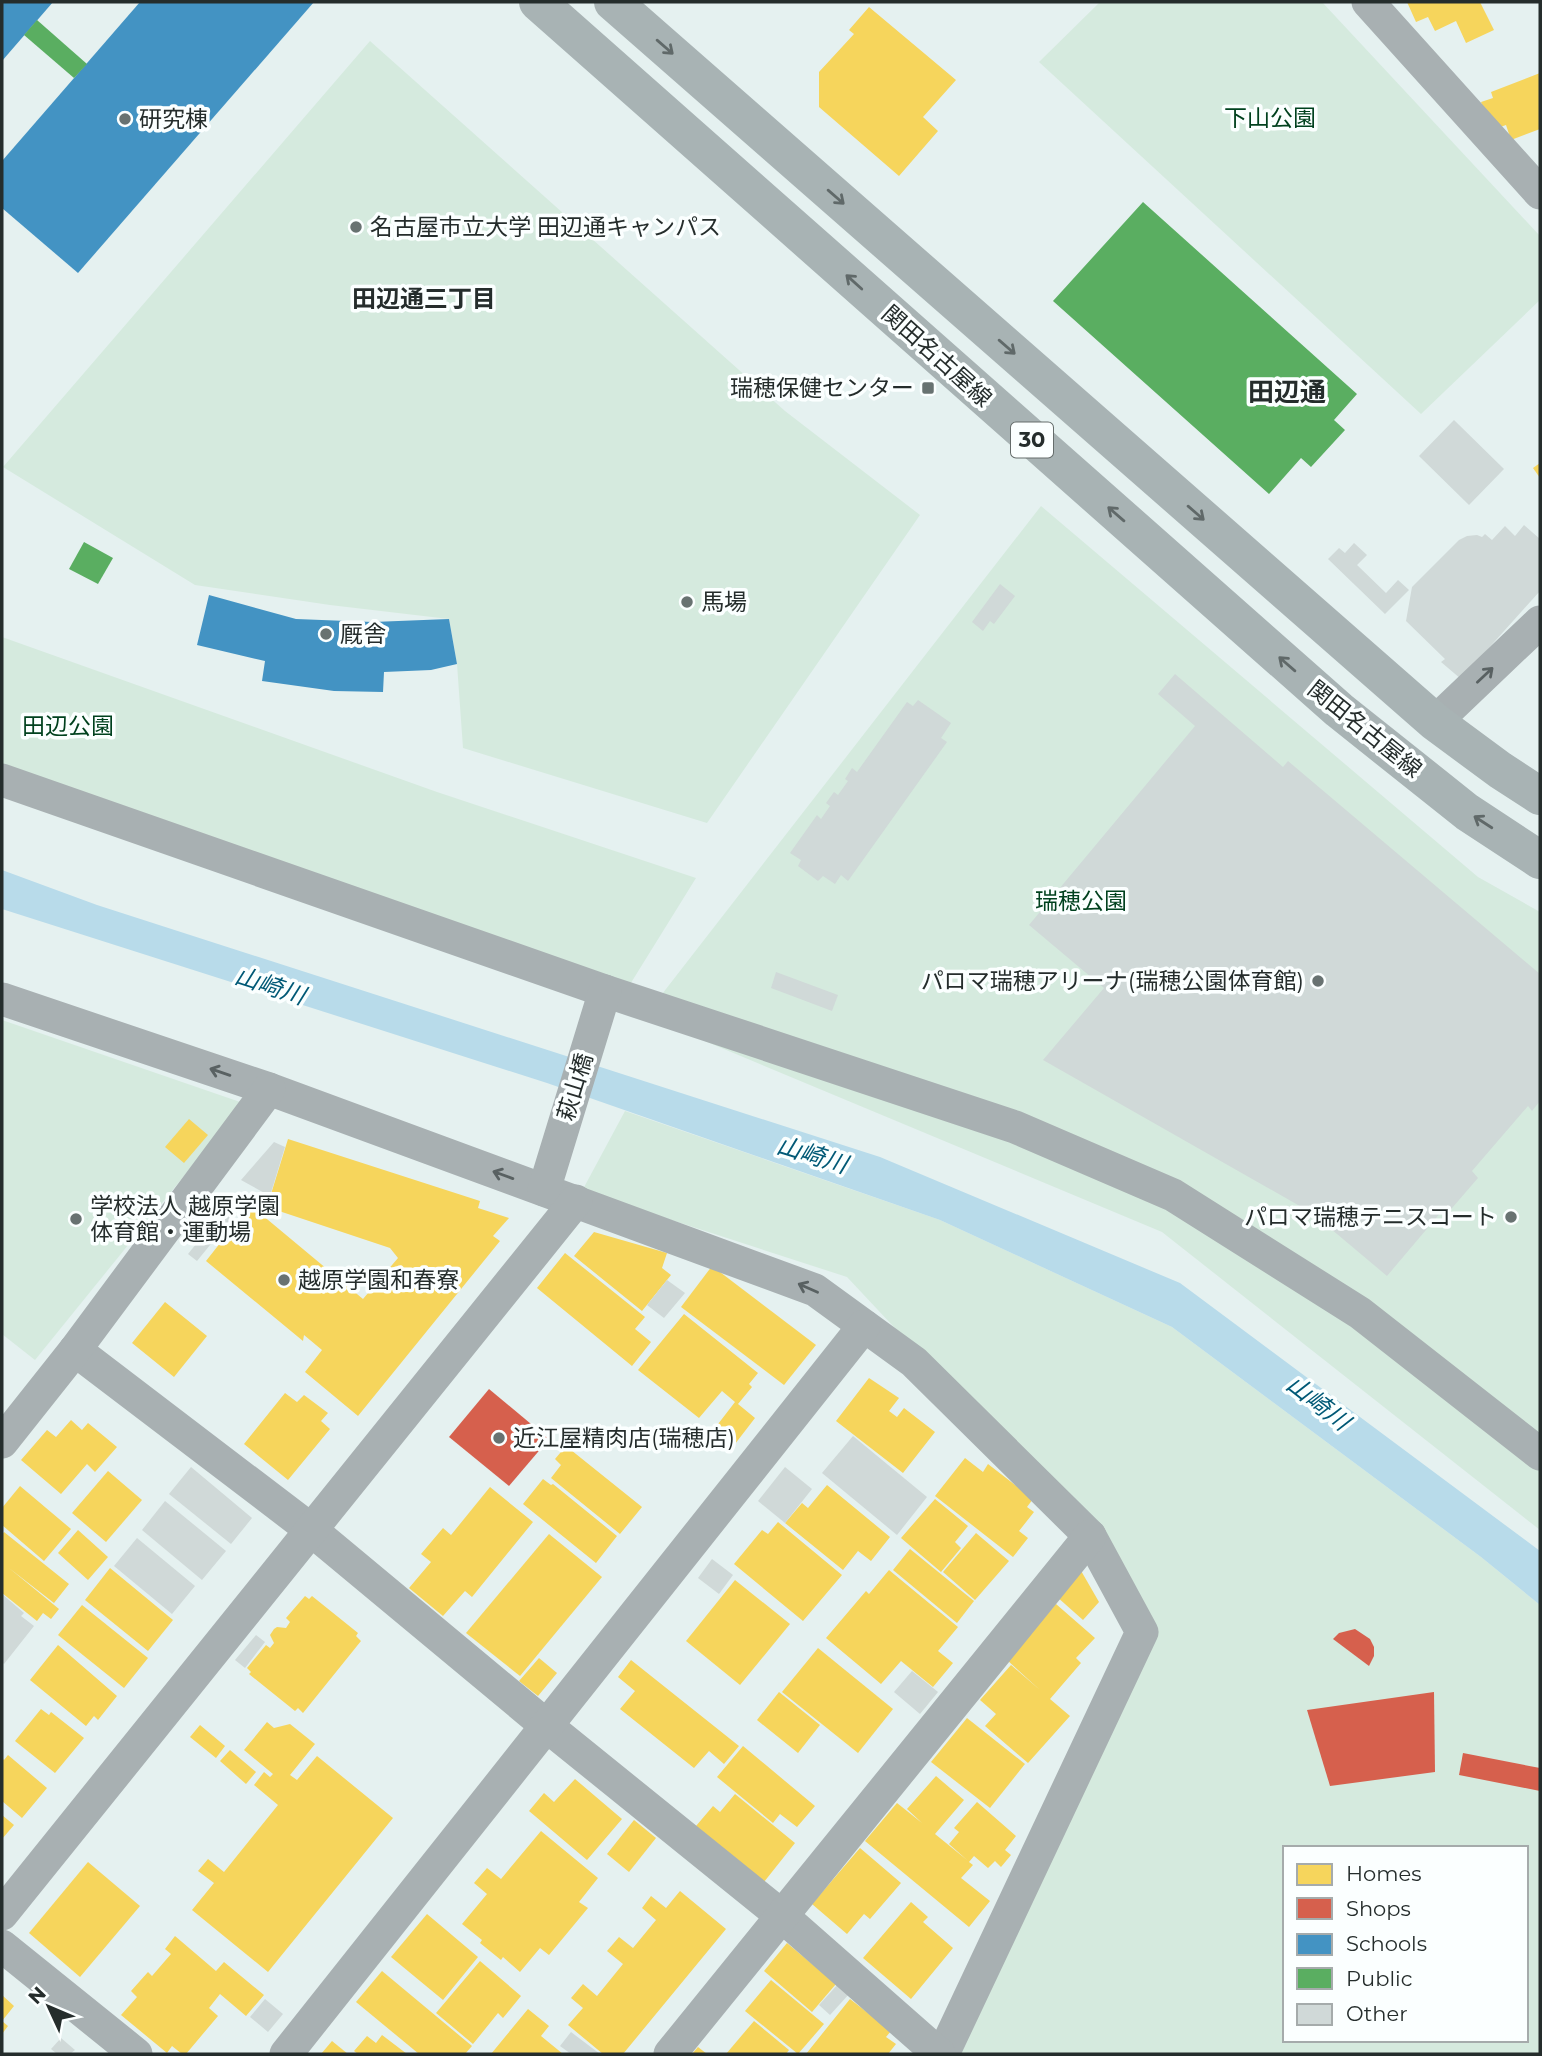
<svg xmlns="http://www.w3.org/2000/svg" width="1542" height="2056" viewBox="0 0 1542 2056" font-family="Montserrat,'Noto Sans JP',sans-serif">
<rect width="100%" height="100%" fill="#e5f1f0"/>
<!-- green -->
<g fill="#d5eade" fill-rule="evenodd">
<polygon points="1100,2 1322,2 1540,236 1540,300 1421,414 1039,62"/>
<polygon points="370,41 785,411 920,515 707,823 463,748 457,664 449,619 330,605 195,585 3,467"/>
<polygon points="1041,506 1478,877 1540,912 1540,1530 1162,1232 645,1016"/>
<polygon points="2,637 437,792 696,878 629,986 2,768"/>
<polygon points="2,1020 243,1103 35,1360 2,1334"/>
<path d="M625,1111L940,1220L1172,1327L1481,1557L1540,1605V2054H943L1141,1632L1090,1536L847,1277L582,1191ZM1285,1848H1526V2040H1285Z"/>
</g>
<!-- water -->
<polygon fill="#b8dbea" points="2,870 97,905 880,1157 1180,1283 1540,1551 1540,1605 1481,1557 1172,1327 940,1220 547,1083 2,909"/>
<!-- homes -->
<g fill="#f6d55c">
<polygon points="1407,2 1480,2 1494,30 1466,43 1456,21 1435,31 1428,17 1416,22"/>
<polygon points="869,7 956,80 923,117 938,131 899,176 819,107 819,72 854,34 849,30"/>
<polygon points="1540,73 1540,129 1511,140 1506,125 1492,130 1481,102 1493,98 1491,92"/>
<polygon points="1540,463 1540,478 1533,468"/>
<polygon points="189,1119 208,1135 184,1163 165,1147"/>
<polygon points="288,1139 480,1201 478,1208 509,1218 493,1236 500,1241 358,1416 305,1372 322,1350 304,1335 303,1341 206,1261 250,1205 363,1299 398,1258 390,1248 267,1207"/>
<polygon points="594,1232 667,1253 662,1268 671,1275 642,1311 574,1256"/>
<polygon points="565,1253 645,1317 635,1329 651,1342 632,1366 537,1288"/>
<polygon points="712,1266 816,1345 784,1385 681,1307"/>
<polygon points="165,1302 207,1336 174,1377 132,1343"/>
<polygon points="684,1314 758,1373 749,1384 752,1387 738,1404 755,1418 735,1444 715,1428 735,1402 722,1391 699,1418 638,1370"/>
<polygon points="869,1378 899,1398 889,1411 897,1417 904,1408 935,1432 903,1473 836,1421"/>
<polygon points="285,1393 297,1402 304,1395 328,1413 321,1421 330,1429 288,1480 244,1444"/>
<polygon points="71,1420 82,1430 88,1423 117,1447 95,1472 87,1464 61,1494 21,1460 47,1430 56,1437"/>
<polygon points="566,1446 642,1507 620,1534 551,1478 561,1465 555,1459"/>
<polygon points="965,1458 983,1472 988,1464 1033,1499 1027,1507 1034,1512 1019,1531 1028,1538 1013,1557 935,1496"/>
<polygon points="108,1471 142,1500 106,1542 72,1513"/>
<polygon points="543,1479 551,1485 553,1484 617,1536 596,1563 523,1504"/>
<polygon points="827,1485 890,1537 871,1561 858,1551 843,1570 785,1523 802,1503 808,1508"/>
<polygon points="20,1486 71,1529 44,1561 2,1525 2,1508"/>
<polygon points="490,1487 533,1522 472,1597 465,1591 443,1616 409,1588 431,1562 421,1554 443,1528 451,1535"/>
<polygon points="935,1499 968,1526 955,1542 961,1548 941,1572 901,1538"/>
<polygon points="778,1522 842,1575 803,1621 734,1564 762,1530 768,1534"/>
<polygon points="78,1530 108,1557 88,1580 58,1553"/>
<polygon points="4,1532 69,1584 54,1603 9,1568 59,1609 51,1619 43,1613 37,1621 2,1593 2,1535"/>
<polygon points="976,1533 1009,1561 975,1600 943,1572"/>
<polygon points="549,1534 602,1577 520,1676 466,1633"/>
<polygon points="910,1549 974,1601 957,1623 893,1570"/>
<polygon points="110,1568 173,1620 148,1651 85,1600"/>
<polygon points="1080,1569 1099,1602 1083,1620 1056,1596"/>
<polygon points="889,1570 958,1627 938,1651 953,1663 933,1687 901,1661 881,1684 826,1638 866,1591 869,1594"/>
<polygon points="735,1580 790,1624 740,1685 686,1641"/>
<polygon points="305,1596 309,1599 312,1596 358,1633 356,1636 361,1641 303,1713 298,1708 295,1711 249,1674 251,1672 247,1668 266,1645 270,1648 274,1643 270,1635 274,1629 277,1627 286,1628 290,1622 286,1618"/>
<polygon points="1056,1604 1095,1638 1076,1658 1081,1663 1050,1699 1070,1716 1028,1763 985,1726 996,1714 980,1700 1011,1665 1040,1690 1007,1660"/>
<polygon points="82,1605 148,1658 124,1688 58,1635"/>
<polygon points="58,1645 117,1696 98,1720 94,1716 86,1726 30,1680"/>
<polygon points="818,1648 893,1709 858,1753 782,1692"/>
<polygon points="539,1658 557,1673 538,1696 519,1681"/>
<polygon points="631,1660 739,1746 724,1764 709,1751 694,1768 620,1709 635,1691 618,1677"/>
<polygon points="779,1692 820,1725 798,1753 757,1720"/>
<polygon points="41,1709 49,1715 51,1712 84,1738 55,1773 15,1741"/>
<polygon points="967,1718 1025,1764 990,1808 931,1762"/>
<polygon points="267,1722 274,1728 290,1724 315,1744 290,1775 297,1780 317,1756 393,1818 268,1972 192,1910 214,1883 198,1871 208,1859 224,1872 278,1805 254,1785 264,1772 270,1777 273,1774 244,1750"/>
<polygon points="200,1725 225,1746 216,1758 190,1737"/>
<polygon points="743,1746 815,1806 797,1827 780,1814 773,1823 717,1777"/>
<polygon points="230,1750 256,1772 246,1784 220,1761"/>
<polygon points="8,1755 47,1788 22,1818 2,1801 2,1758 4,1760"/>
<polygon points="936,1776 964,1800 935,1834 967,1860 949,1844 959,1832 954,1828 977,1802 1016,1836 1005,1850 1011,1855 1001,1867 995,1861 988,1868 974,1856 969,1862 973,1865 961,1878 990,1901 969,1927 865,1841 897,1803 922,1823 907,1809"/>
<polygon points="575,1779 622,1819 587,1860 529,1811 544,1793 554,1802"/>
<polygon points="735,1794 795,1843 764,1882 696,1826 713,1806 720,1812"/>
<polygon points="2,1815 14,1825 2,1839"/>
<polygon points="634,1820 656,1838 629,1872 607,1854"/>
<polygon points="541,1831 598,1878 579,1902 588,1908 549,1955 540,1948 520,1972 503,1957 501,1960 480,1943 482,1940 462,1924 487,1894 474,1883 487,1868 501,1879"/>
<polygon points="860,1848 901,1883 870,1919 864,1914 847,1934 812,1904"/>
<polygon points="88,1862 140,1906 80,1977 29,1933"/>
<polygon points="680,1891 726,1929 623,2054 603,2054 568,2025 583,2008 571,1998 583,1984 597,1996 623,1964 607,1951 619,1937 633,1948 656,1920 642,1908 651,1896 666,1908"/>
<polygon points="911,1902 928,1917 923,1922 953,1948 911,1999 863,1958"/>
<polygon points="427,1914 478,1957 443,2000 391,1957"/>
<polygon points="175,1936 216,1971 224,1962 264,1995 246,2016 220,1994 209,2008 218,2016 186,2054 182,2054 172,2046 167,2053 121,2015 137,1997 131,1991 148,1972 152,1976 171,1954 165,1949"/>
<polygon points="787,1943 836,1984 812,2012 764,1971"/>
<polygon points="480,1961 521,1996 503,2018 498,2013 473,2044 436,2013"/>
<polygon points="382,1971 472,2046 465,2054 419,2054 356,2002"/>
<polygon points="771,1980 824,2024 798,2054 745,2011"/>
<polygon points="2,1995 14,2006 2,2021 8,2026 2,2034"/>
<polygon points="850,1999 891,2031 886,2037 896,2044 888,2054 806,2054"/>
<polygon points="528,2009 549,2026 541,2036 563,2054 491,2054"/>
<polygon points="754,2021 789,2050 786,2054 726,2054"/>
<polygon points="382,2035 407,2054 358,2054 354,2051 367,2036 376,2043"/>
<polygon points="332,2041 348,2054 321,2054"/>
<polygon points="698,2047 707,2054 692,2054"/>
</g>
<!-- shops -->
<g fill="#d6604d">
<polygon points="489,1389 549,1439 509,1486 449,1437"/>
<polygon points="1355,1629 1370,1639 1374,1647 1374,1656 1369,1666 1333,1639 1339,1633"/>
<polygon points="1434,1692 1435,1772 1330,1786 1307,1710"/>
<polygon points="1463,1753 1540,1768 1540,1791 1459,1775"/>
</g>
<!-- schools -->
<g fill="#4393c3">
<polygon points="2,2 53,2 2,61"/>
<polygon points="140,2 314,2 78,273 2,208 2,161"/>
<polygon points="209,595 296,619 373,622 449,619 457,664 431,670 384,672 383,692 334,691 262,681 265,661 197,645"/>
</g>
<!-- public -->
<g fill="#5aae61">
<polygon points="37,20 87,64 74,78 24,35"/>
<polygon points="1143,202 1357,394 1334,420 1345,430 1311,467 1301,458 1269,494 1053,301"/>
<polygon points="84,542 113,558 98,584 69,569"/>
</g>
<!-- building -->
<g fill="#d0d9d8">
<polygon points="1454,420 1504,469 1469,505 1419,456"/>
<polygon points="1524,525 1540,539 1540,591 1461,679 1441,662 1445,659 1406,621 1412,587 1459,540 1467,536 1477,535 1482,537 1485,534 1492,540 1505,526 1515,536"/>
<polygon points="1354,543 1367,555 1357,565 1386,593 1398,580 1409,590 1385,614 1328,559 1339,548 1345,553"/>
<polygon points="1000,584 1015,596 994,624 990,621 983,631 972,622"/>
<polygon points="1175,674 1283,767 1288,761 1540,974 1540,1101 1532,1111 1528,1106 1472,1171 1478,1178 1446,1215 1442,1211 1387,1276 1312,1213 1043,1060 1104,988 1029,925 1195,726 1158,694"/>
<polygon points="918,700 951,723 941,738 947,742 848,881 841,875 835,884 823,876 818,881 798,866 801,860 790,853 817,815 821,819 830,806 826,803 834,792 838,795 848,781 845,779 852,768 857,772 907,702 913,706"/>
<polygon points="776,972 838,995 832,1011 771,988"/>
<polygon points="274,1142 285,1147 270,1196 241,1180"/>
<polygon points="227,1206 236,1213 197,1261 188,1254"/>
<polygon points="667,1280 685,1293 664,1318 647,1305"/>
<polygon points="853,1436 927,1497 897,1535 822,1473"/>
<polygon points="191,1467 252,1518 231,1544 169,1494"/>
<polygon points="785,1467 812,1489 785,1523 758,1501"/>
<polygon points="165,1501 226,1551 202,1580 142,1530"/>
<polygon points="137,1538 195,1586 172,1614 114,1566"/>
<polygon points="712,1559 733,1575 719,1594 698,1578"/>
<polygon points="2,1594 24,1613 21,1616 34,1626 4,1664 2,1662"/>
<polygon points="256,1635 265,1642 245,1668 235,1660"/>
<polygon points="912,1671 938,1692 920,1714 894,1692"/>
<polygon points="839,1983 850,1993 830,2015 819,2005"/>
<polygon points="265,1999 283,2014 268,2032 250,2017"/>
<polygon points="571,2032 600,2054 571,2054 560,2046"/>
<polygon points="61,2038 75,2050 70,2054 57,2054 51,2049"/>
</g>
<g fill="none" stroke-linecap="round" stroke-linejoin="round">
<!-- street -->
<g stroke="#a8b0b2" stroke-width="33">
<polyline points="1368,2 1540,193"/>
<polyline points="1435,722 1540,622"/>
<polyline points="2,780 605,991 1015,1127 1173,1195 1360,1313 1540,1454"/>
<polyline points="2,999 269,1089 815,1290 914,1362 1090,1536 1142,1632 943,2054"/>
<polyline points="544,1190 605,991"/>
<polyline points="75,1350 310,1529 548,1727 782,1916 939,2054"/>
<polyline points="2,1442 75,1350 269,1089"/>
<polyline points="2,1914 576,1201"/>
<polyline points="2,1946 136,2054"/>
<polyline points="286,2054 864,1326"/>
<polyline points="670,2054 1090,1536"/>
</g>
<!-- primary -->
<g stroke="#a8b3b4" stroke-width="38">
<polyline points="538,2 1339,710 1467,812 1540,860"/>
<polyline points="613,2 1435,722 1500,770 1540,796"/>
</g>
</g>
<!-- one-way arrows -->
<defs><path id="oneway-shaft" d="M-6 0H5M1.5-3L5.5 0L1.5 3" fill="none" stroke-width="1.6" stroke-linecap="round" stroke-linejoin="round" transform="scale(1.75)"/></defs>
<g stroke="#606969">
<use href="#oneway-shaft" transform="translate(665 47) rotate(41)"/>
<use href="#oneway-shaft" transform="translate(836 197) rotate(41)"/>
<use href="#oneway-shaft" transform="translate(854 282) rotate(-138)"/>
<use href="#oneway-shaft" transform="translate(1007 347) rotate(41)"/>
<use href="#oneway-shaft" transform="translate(1196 513) rotate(41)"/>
<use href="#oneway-shaft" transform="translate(1116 514) rotate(-139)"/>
<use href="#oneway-shaft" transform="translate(1287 664) rotate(-139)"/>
<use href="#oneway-shaft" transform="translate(1483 822) rotate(-147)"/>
</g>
<g stroke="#596162">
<use href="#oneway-shaft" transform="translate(1485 675) rotate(-43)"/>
<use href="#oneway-shaft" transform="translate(220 1072) rotate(-161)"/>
<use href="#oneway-shaft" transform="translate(503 1175) rotate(-160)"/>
<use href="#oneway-shaft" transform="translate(808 1288) rotate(-156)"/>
</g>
<!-- markers -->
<g fill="#687271" stroke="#fbffff" stroke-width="2.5">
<circle cx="125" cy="119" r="7"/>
<circle cx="356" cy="227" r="7"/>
<rect x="921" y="381" width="14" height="14" rx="3.5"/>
<circle cx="687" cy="602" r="7"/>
<circle cx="326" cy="634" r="7"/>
<circle cx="1318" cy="981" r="7"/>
<circle cx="1511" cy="1217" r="7"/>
<circle cx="76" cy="1219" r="7"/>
<circle cx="284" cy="1280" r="7"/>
<circle cx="499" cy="1438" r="7"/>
</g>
<g text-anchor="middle" stroke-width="7" stroke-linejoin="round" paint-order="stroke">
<!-- shield labels -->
<rect fill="#fbffff" stroke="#656c6b" stroke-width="2" x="1011" y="422.5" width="42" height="35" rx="5"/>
<g font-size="21" font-weight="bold" fill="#252d2c">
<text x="1032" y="447">30</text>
</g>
<!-- park labels -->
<g font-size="23" fill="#00411e" stroke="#fbffff">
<text x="1270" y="126">下山公園</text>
<text x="68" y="734">田辺公園</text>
<text x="1081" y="909">瑞穂公園</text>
</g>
<!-- poi labels -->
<g font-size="23" fill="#252d2c" stroke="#fbffff" text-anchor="start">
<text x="139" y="127">研究棟</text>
<text x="370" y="235">名古屋市立大学 田辺通キャンパス</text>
<text x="914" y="396" text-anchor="end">瑞穂保健センター</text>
<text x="701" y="610">馬場</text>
<text x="340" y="642">厩舎</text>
<text x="1304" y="989" text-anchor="end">パロマ瑞穂アリーナ(瑞穂公園体育館)</text>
<text x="90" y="1214">学校法人 越原学園<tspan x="90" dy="26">体育館・運動場</tspan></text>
<text x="1497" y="1225" text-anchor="end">パロマ瑞穂テニスコート</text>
<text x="298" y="1288">越原学園和春寮</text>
<text x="513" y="1446">近江屋精肉店(瑞穂店)</text>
</g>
<!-- street labels -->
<g font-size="23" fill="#252d2c" stroke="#fbffff">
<text transform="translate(937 356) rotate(42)" y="8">関田名古屋線</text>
<text transform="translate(1365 729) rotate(39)" y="8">関田名古屋線</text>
<text transform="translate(575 1087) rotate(-73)" y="8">萩山橋</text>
</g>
<!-- neighbourhood labels -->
<g font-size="24" font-weight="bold" fill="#252d2c" stroke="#fbffff">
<text x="424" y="307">田辺通三丁目</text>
</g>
<!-- water labels -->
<g font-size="24" font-style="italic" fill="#005976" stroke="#fbffff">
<text transform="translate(270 986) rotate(18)" y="8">山崎川</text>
<text transform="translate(812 1155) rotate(17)" y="8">山崎川</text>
<text transform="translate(1318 1403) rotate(38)" y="8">山崎川</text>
</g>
<!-- quarter labels -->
<g font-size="26" font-weight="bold" fill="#252d2c" stroke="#fbffff">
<text x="1287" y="401">田辺通</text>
</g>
</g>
<!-- border -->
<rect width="1542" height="2056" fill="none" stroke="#252d2c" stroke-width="7"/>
<!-- legend -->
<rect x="1283" y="1846" width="245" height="196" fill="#fbffff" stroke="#a5abab" stroke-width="2"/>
<rect x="1297" y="1864" width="35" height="21" fill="#f6d55c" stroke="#a5abab" stroke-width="2"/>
<text x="1346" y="1881" font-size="21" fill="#252d2c">Homes</text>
<rect x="1297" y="1898" width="35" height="21" fill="#d6604d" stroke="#a5abab" stroke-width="2"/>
<text x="1346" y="1916" font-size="21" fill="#252d2c">Shops</text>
<rect x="1297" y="1934" width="35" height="21" fill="#4393c3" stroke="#a5abab" stroke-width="2"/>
<text x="1346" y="1951" font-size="21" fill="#252d2c">Schools</text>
<rect x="1297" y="1968" width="35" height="21" fill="#5aae61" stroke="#a5abab" stroke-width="2"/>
<text x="1346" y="1986" font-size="21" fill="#252d2c">Public</text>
<rect x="1297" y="2004" width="35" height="21" fill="#d0d9d8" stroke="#a5abab" stroke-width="2"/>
<text x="1346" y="2021" font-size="21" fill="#252d2c">Other</text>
<!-- north arrow -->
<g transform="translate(49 2007) rotate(314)" stroke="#fbffff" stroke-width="5" paint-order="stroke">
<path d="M0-5L12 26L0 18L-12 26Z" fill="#252d2c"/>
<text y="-10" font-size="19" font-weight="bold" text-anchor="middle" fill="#252d2c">N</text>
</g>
</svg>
